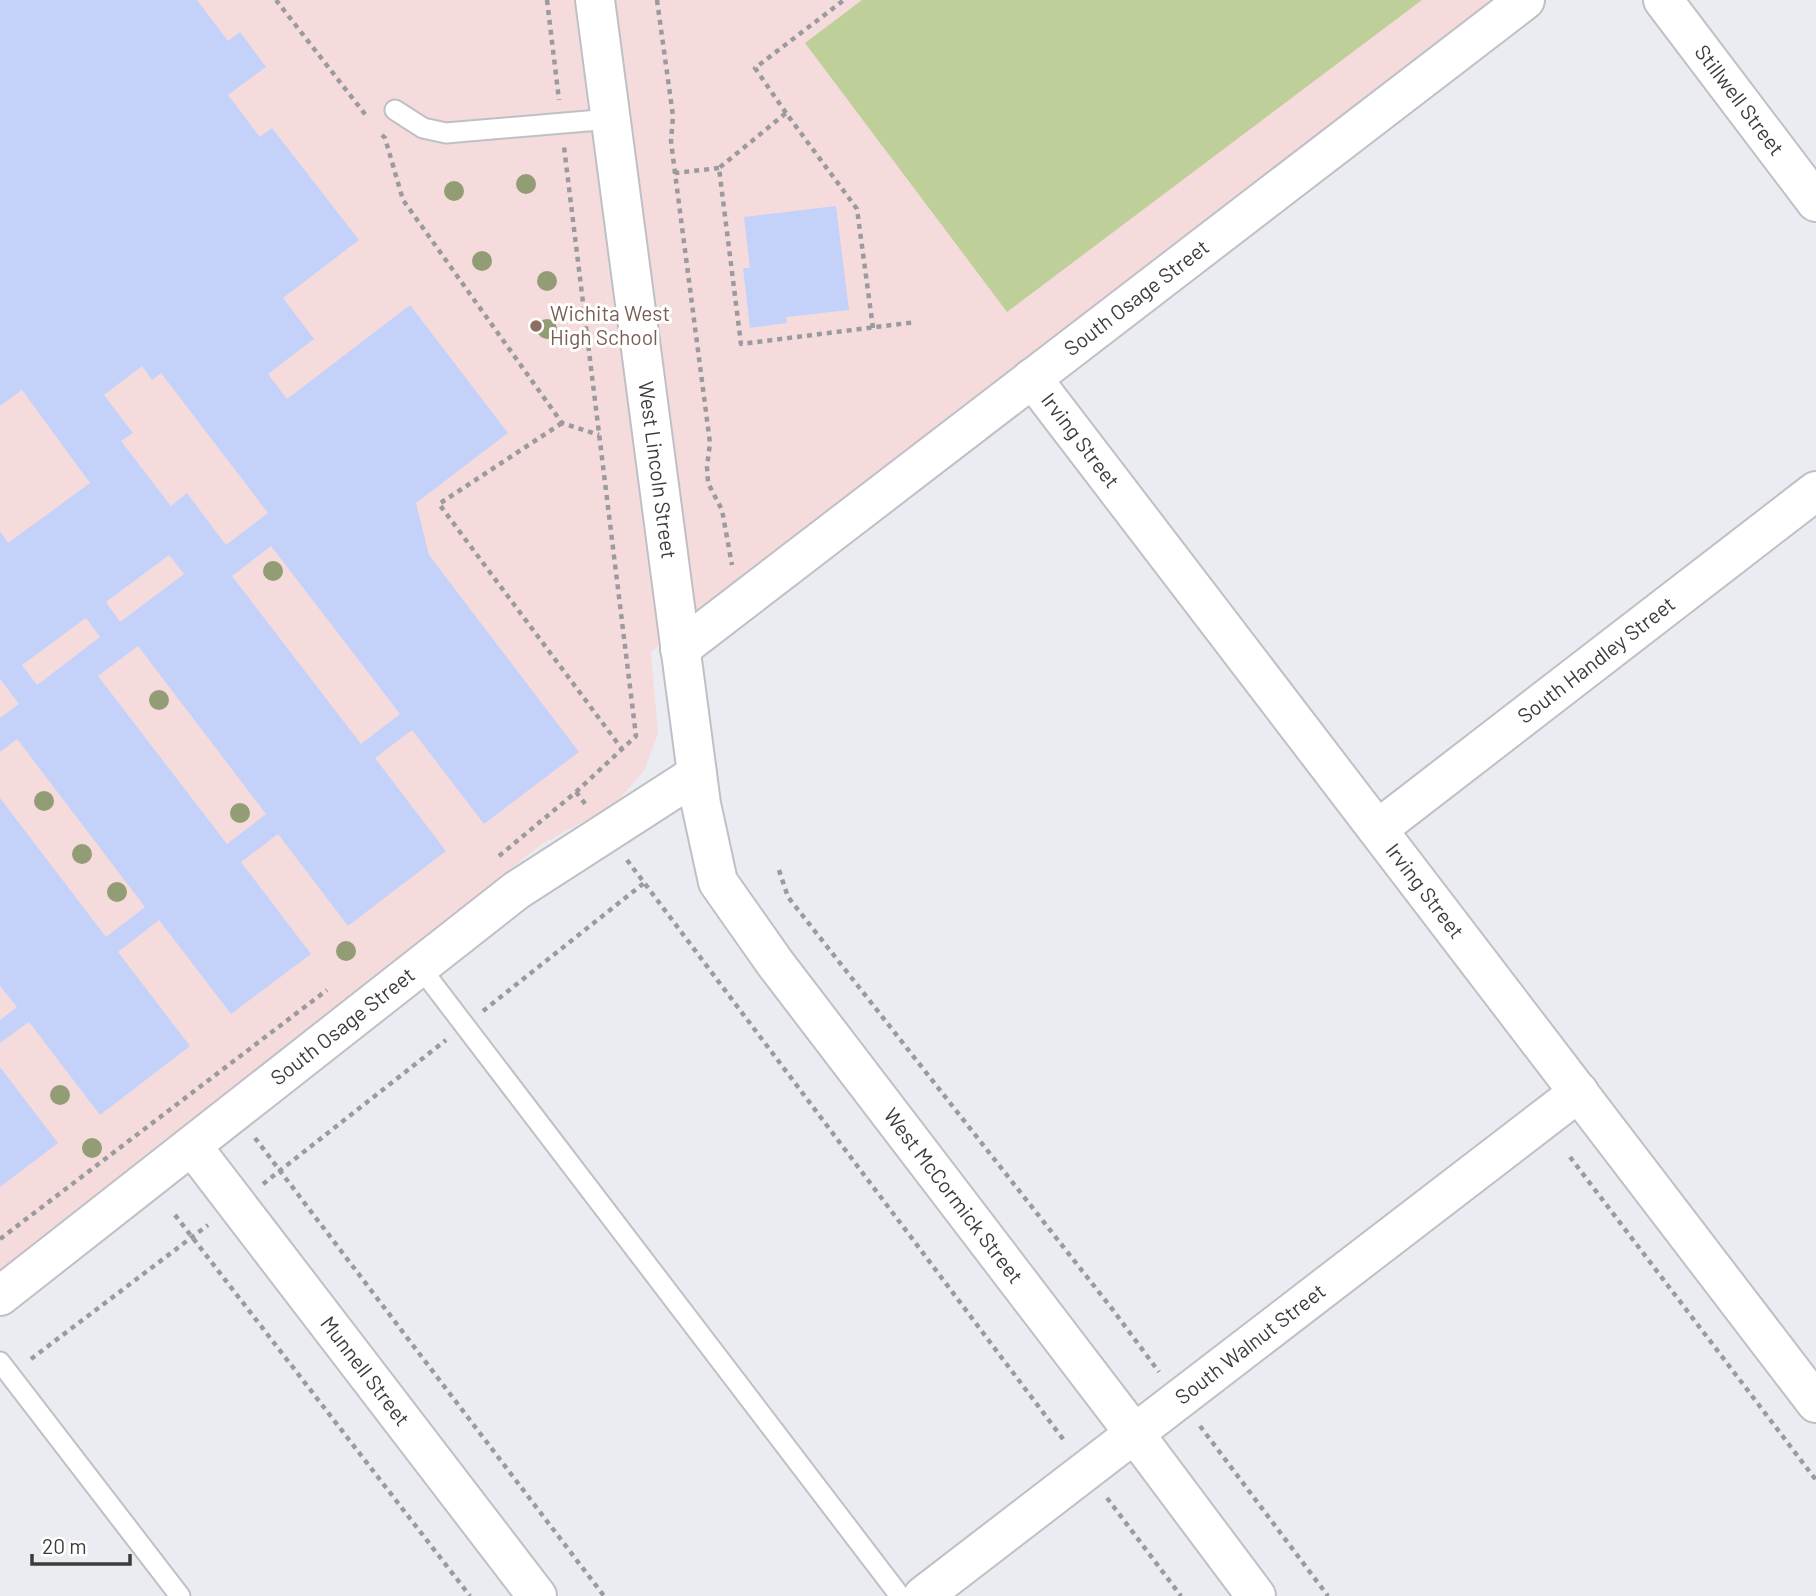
<svg xmlns="http://www.w3.org/2000/svg" width="1816" height="1596" viewBox="0 0 1816 1596" font-family="Barlow,sans-serif">
<rect width="100%" height="100%" fill="#eaecf1"/>
<!-- education -->
<polygon fill="#f6dbdc" points="0,0 1494,0 651,652 658,734 644,771 614,805 542,844 0,1273"/>
<!-- green -->
<polygon fill="#becf99" points="862,0 1422,0 1007,312 805,43"/>
<!-- building -->
<g fill="#c4d2fa" fill-rule="evenodd">
<path d="M0,0H197L228,41L240,32L266,67L228,95L260,137L272,128L359,240L283,298L314,339L268,374L287,399L410,305L508,433L416,503L429,555L579,752L484,824L412,730L375,758L446,851L348,926L278,834L241,862L311,954L231,1014L159,920L118,952L190,1046L100,1115L29,1022L0,1043V1020L17,1007L0,986V798L106,937L145,907L17,739L0,752V718L19,704L0,679V531L8,543L90,483L22,390L0,406ZM142,366L152,380L161,373L268,513L226,545L187,493L171,506L121,441L133,433L104,395ZM271,546L400,714L361,744L232,576ZM169,555L184,574L120,622L106,602ZM86,618L100,637L37,685L22,665ZM138,646L266,814L227,844L98,676Z"/>
<polygon points="836,206 849,310 786,317 787,323 750,328 743,268 750,268 744,217"/>
<polygon points="0,1067 58,1143 0,1187"/>
</g>
<g fill="none" stroke-linecap="round" stroke-linejoin="round">
<defs>
<g id="service">
<polyline points="395,110 423,128 446,133 611,119"/>
<polyline points="420,967 900,1596"/>
<polyline points="0,1362 180,1596"/>
</g>
<g id="minor">
<path id="s1" d="M1663,0L1816,202"/>
<path id="s2" d="M1032,378L1816,1403"/>
<path id="s3" d="M680,649L1525,0"/>
<path id="s4" d="M1378,829L1816,491"/>
<path id="s5" d="M192,1146L537,1596"/>
<path id="s6" d="M0,1296L517,890L697,774"/>
<path id="s7" d="M923,1596L1579,1092"/>
</g>
<g id="tertiary">
<path id="s8" d="M595,0L701,804L718,882L775,963L1134,1433L1256,1596"/>
</g>
</defs>
<!-- service casing -->
<use href="#service" stroke="#bec0c6" stroke-width="23"/>
<!-- minor casing -->
<use href="#minor" stroke="#bec0c6" stroke-width="42"/>
<!-- tertiary casing -->
<use href="#tertiary" stroke="#bec0c6" stroke-width="42"/>
<!-- path -->
<g stroke="#999b9e" stroke-width="4.5" stroke-dasharray="5 5" stroke-linecap="butt">
<polyline points="276,0 368,118"/>
<polyline points="547,0 559,100"/>
<polyline points="657,0 673,116 671,141 675,173"/>
<polyline points="786,113 755,68 844,0"/>
<polyline points="382,135 385,138 403,200 562,423 599,435"/>
<polyline points="719,168 675,173 710,443 707,467 708,483 722,510 732,565"/>
<polyline points="873,328 857,209 786,113 719,168 741,344 916,322"/>
<polyline points="562,423 439,504 622,749"/>
<polyline points="576,792 586,805"/>
<polyline points="499,856 576,792 636,736 564,147"/>
<polyline points="627,860 1066,1443"/>
<polyline points="779,870 788,897 1113,1310 1159,1372"/>
<polyline points="483,1011 644,883"/>
<polyline points="255,1138 604,1596"/>
<polyline points="1570,1157 1816,1480"/>
<polyline points="263,1184 446,1040"/>
<polyline points="175,1215 470,1596"/>
<polyline points="0,1239 327,990"/>
<polyline points="31,1359 208,1225"/>
<polyline points="1200,1426 1328,1596"/>
<polyline points="1107,1498 1181,1596"/>
</g>
<!-- service -->
<use href="#service" stroke="#fff" stroke-width="19"/>
<!-- minor -->
<use href="#minor" stroke="#fff" stroke-width="38"/>
<!-- tertiary -->
<use href="#tertiary" stroke="#fff" stroke-width="38"/>
</g>
<!-- trees -->
<g fill="#939d75">
<circle cx="526" cy="184" r="10"/>
<circle cx="454" cy="191" r="10"/>
<circle cx="482" cy="261" r="10"/>
<circle cx="547" cy="281" r="10"/>
<circle cx="547" cy="329" r="10"/>
<circle cx="273" cy="571" r="10"/>
<circle cx="159" cy="700" r="10"/>
<circle cx="44" cy="801" r="10"/>
<circle cx="240" cy="813" r="10"/>
<circle cx="82" cy="854" r="10"/>
<circle cx="117" cy="892" r="10"/>
<circle cx="346" cy="951" r="10"/>
<circle cx="60" cy="1095" r="10"/>
<circle cx="92" cy="1148" r="10"/>
</g>
<!-- markers -->
<circle fill="#8d6e63" stroke="#fff" stroke-width="2.5" cx="536" cy="326" r="7"/>
<g text-anchor="middle" stroke-width="6" stroke-linejoin="round" paint-order="stroke">
<!-- street labels -->
<g font-size="21" fill="#3b3c3e" stroke="#fff">
<text dy="7" stroke="none"><textPath href="#s1" startOffset="126">Stillwell Street</textPath></text>
<text dy="7" stroke="none"><textPath href="#s3" startOffset="576">South Osage Street</textPath></text>
<text dy="7" stroke="none"><textPath href="#s2" startOffset="79">Irving Street</textPath></text>
<text dy="7" stroke="none"><textPath href="#s8" startOffset="474">West Lincoln Street</textPath></text>
<text dy="7" stroke="none"><textPath href="#s4" startOffset="276">South Handley Street</textPath></text>
<text dy="7" stroke="none"><textPath href="#s2" startOffset="646">Irving Street</textPath></text>
<text dy="7" stroke="none"><textPath href="#s6" startOffset="436">South Osage Street</textPath></text>
<text dy="7" stroke="none"><textPath href="#s8" startOffset="1283">West McCormick Street</textPath></text>
<text dy="7" stroke="none"><textPath href="#s7" startOffset="413">South Walnut Street</textPath></text>
<text dy="7" stroke="none"><textPath href="#s5" startOffset="284">Munnell Street</textPath></text>
</g>
<!-- education labels -->
<g font-size="21" fill="#785e54" stroke="#fff" text-anchor="start">
<text x="550" y="321">Wichita West<tspan x="550" dy="24">High School</tspan></text>
</g>
</g>
<!-- scale -->
<path d="M32 1554v10h98v-10" fill="none" stroke="#3b3c3e" stroke-width="3.5"/>
<text x="42" y="1554" font-size="21" fill="#3b3c3e" stroke="#ffffff" stroke-width="5" paint-order="stroke">20 m</text>
</svg>
